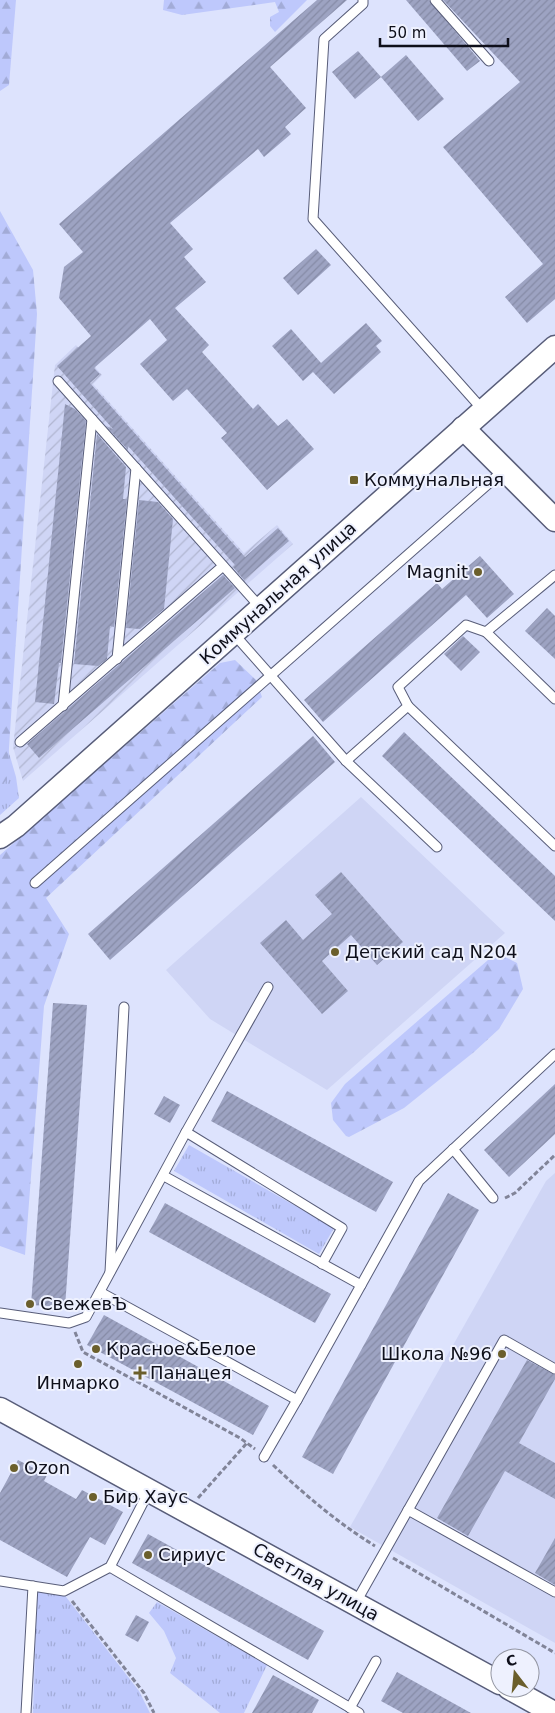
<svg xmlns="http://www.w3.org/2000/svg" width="555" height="1713" viewBox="0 0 555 1713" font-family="'DejaVu Sans',sans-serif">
<defs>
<pattern id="industrial-furrows" width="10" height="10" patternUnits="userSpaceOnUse" patternTransform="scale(1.25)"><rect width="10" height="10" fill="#cfd5f5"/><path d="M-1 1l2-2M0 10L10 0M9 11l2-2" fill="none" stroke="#b1b6d1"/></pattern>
<pattern id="grass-tufts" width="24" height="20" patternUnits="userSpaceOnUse" patternTransform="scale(1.25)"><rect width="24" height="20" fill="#bec8fc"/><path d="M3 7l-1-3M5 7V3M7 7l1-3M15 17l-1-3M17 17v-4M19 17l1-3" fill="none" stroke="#a2abd7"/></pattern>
<pattern id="forest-firs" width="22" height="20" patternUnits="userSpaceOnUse" patternTransform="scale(1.25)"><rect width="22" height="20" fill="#bec8fc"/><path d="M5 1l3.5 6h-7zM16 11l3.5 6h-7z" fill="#a2abd7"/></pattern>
<pattern id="building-hatch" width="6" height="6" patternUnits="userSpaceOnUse" patternTransform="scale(1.25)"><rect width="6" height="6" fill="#9da3c2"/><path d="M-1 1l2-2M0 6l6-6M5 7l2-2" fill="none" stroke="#868ba6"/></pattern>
</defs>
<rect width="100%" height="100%" fill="#dde3fd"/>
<!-- built -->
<g fill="#cfd5f5">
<polygon points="361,797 505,933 327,1090 210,1019 166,970"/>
<polygon points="555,1173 555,1643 350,1527 546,1181"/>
</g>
<!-- industrial -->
<polygon fill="url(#industrial-furrows)" points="76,345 102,375 93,384 244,553 277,525 293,544 23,781 13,747 55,365"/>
<!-- grass -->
<g fill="url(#grass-tufts)">
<polygon points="7,746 16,777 19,798 0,815 0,750"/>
<polygon points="189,1145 334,1228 319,1254 174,1171"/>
<polygon points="37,1591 63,1593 139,1691 150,1713 33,1713"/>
<polygon points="157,1602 267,1665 244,1713 220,1713 170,1673 176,1658 164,1631 149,1613"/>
</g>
<!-- forest -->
<g fill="url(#forest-firs)">
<polygon points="0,0 16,0 9,85 0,91"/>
<polygon points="164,0 307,0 275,32 270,26 270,17 279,12 275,2 182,15 163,10"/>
<polygon points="0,211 33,270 37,314 7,779 0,788"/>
<polygon points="235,660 256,680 262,697 46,898 69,934 44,1006 25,1255 0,1246 0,855 220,663"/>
<polygon points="503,956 517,963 523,989 499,1029 474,1052 404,1108 349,1137 346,1136 333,1120 331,1103 345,1084 488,960"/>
</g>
<!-- building -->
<g fill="url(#building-hatch)">
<polygon points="317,0 347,0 270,67 306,108 285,127 291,134 264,157 258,149 170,223 193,249 184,257 206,282 175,308 209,345 202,352 253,409 258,404 278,426 287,419 314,449 267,490 221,438 227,433 187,389 173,401 140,364 167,340 150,319 94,368 100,374 90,383 245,557 278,528 289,541 244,580 233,567 235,565 128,446 128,450 106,426 113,429 57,366 91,336 59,298 64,267 83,252 59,224"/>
<polygon points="406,0 429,0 480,61 467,71"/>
<polygon points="443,0 555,0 555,299 527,323 505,297 543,264 443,147 520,82"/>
<polygon points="358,51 381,77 355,99 332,72"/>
<polygon points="406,55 444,99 418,121 381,77"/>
<polygon points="316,249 331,265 298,295 283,278"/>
<polygon points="366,323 382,341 376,346 381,352 334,394 313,372 303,381 272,346 291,329 321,363"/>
<polygon points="65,404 75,409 86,421 61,663 59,663 54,704 35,702"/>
<polygon points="97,434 126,467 123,499 127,499 114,627 110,626 107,659 98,666 74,664"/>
<polygon points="139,500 158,502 173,519 164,609 140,629 126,628"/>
<polygon points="480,556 514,594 487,618 466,595 323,722 304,700 437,583 442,589"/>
<polygon points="223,575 235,588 39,758 27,744"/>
<polygon points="547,608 555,616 555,659 525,631"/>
<polygon points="463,636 480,652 461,671 444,654"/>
<polygon points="404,732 555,876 555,921 382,756"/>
<polygon points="313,736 335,762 110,960 88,934"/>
<polygon points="341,872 403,942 377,965 351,935 322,961 348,991 322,1014 260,943 286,920 303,940 332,914 315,895"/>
<polygon points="53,1003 87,1005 65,1307 31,1305"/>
<polygon points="555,1084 555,1134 509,1177 484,1150"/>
<polygon points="227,1091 393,1182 376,1212 211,1121"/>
<polygon points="164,1096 180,1105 170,1123 154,1114"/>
<polygon points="448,1193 479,1210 333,1474 302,1457"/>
<polygon points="165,1203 331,1294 315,1323 149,1232"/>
<polygon points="104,1315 269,1406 253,1435 87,1345"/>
<polygon points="527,1360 555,1375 555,1379 519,1443 555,1463 555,1499 505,1471 468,1536 437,1518"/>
<polygon points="18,1460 47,1475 44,1481 76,1499 82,1490 123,1512 105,1545 90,1537 67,1577 0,1540 0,1493"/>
<polygon points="148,1534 324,1631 308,1660 132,1563"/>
<polygon points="555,1538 555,1585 535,1573"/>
<polygon points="136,1615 149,1622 138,1642 125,1635"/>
<polygon points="397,1672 471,1713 403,1713 381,1701"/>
<polygon points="273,1675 319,1700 312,1713 252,1713"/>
</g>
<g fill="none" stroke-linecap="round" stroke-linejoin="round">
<defs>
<g id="service">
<polyline points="363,0 363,4 324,39 313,219 483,410"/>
<polyline points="435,0 489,61"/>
<polyline points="58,381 261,608"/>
<polyline points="486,632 555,699"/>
<polyline points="233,633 346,761 437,847"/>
<polyline points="117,659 136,468"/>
<polyline points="63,706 92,419"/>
<polyline points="408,706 555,846"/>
<polyline points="20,742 223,566"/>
<polyline points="346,761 408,706 398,687 466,625 486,632 555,575"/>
<polyline points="35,883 504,470"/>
<polyline points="186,1132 342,1228 322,1264"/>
<polyline points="453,1149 493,1198"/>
<polyline points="164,1176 361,1285"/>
<polyline points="110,1272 124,1007"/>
<polyline points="100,1292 297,1400 419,1181 555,1054"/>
<polyline points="0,1313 69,1323 86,1317 186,1132 268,987"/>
<polyline points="264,1457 297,1400"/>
<polyline points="408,1510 555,1592"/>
<polyline points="110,1567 359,1713"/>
<polyline points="0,1581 64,1591 110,1567 149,1491"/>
<polyline points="355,1604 504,1340 555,1369"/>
<polyline points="350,1708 376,1661"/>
<polyline points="26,1713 33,1586"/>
</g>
<g id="tertiary">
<polyline points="463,428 555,520"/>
<polyline points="0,837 16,826 555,347"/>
<polyline points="0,1409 500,1683"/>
<polyline points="509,1688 554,1713"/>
</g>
</defs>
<!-- service casing -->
<use href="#service" stroke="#585d79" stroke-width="11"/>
<!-- tertiary casing -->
<use href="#tertiary" stroke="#585d79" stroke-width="25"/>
<!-- path -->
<g stroke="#818498" stroke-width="3" stroke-dasharray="5 2.5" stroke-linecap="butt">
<polyline points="505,1198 515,1193 555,1155"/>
<polyline points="75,1332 83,1352 240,1438 255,1449"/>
<path d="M273,1465C305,1495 338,1523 375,1546"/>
<polyline points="198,1498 247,1443"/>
<polyline points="393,1558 555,1653"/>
<polyline points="72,1601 144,1693 154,1713"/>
</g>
<!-- service -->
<use href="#service" stroke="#fff" stroke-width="9"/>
<!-- tertiary -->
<use href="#tertiary" stroke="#fff" stroke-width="22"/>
</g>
<!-- markers -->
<g fill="#6b5f2c" stroke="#eef1fe" stroke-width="2">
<rect x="349" y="475" width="10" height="10" rx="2.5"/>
<circle cx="478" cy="572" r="5"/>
<circle cx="335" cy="952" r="5"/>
<circle cx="30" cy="1304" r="5"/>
<circle cx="96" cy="1349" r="5"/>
<circle cx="502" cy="1354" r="5"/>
<circle cx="78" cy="1364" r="5"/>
<path d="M137.5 1365.5h5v5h5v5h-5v5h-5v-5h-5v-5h5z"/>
<circle cx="14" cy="1468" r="5"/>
<circle cx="93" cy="1497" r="5"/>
<circle cx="148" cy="1555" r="5"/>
</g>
<g text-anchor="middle" stroke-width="4" stroke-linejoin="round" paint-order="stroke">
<!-- poi labels -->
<g font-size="18" fill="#0e0f1a" stroke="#eef1fe" text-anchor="start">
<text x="364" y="486">Коммунальная</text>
<text x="468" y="578" text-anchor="end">Magnit</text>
<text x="345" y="958">Детский сад N204</text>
<text x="40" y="1310">СвежевЪ</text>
<text x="106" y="1355">Красное&amp;Белое</text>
<text x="492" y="1360" text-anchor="end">Школа №96</text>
<text x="150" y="1379">Панацея</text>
<text x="78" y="1389" text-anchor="middle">Инмарко</text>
<text x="24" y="1474">Ozon</text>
<text x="103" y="1503">Бир Хаус</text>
<text x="158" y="1561">Сириус</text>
</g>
<!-- street labels -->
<g font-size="18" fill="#0e0f1a" stroke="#eef1fe">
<text transform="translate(278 593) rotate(-42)" y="6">Коммунальная улица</text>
<text transform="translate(316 1582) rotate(29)" y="6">Светлая улица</text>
</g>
</g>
<!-- north arrow -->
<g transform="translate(515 1673) rotate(344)"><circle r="24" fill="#eef1fe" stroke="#9497a3"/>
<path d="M0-4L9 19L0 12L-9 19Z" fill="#6b5f2c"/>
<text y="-8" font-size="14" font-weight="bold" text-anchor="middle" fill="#0e0f1a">С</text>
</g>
<!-- scale -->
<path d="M380 38v8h128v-8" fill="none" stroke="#0e0f1a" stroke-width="2.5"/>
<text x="388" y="38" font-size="15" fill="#0e0f1a" stroke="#eef1fe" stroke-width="4" paint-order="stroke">50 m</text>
</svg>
